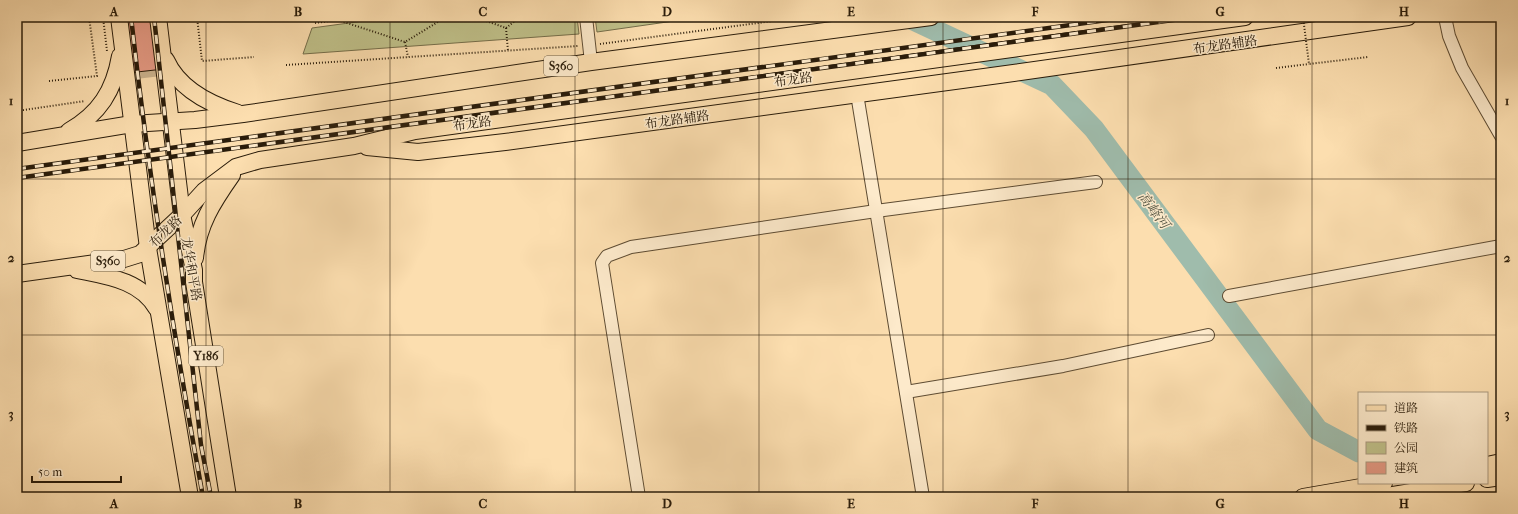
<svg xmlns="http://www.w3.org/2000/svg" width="1518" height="514" viewBox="0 0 1518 514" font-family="'IM FELL French Canon','Noto Serif SC',serif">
<rect width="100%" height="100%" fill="#fcdeaf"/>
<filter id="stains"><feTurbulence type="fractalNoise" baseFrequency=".005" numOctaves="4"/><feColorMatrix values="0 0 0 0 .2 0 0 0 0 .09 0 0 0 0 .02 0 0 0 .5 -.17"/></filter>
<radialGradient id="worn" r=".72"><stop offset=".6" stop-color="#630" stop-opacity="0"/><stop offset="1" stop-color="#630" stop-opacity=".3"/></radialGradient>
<!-- green -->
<g fill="#c0c18a" stroke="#756e4a">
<polygon points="393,17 577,17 579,34 303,54 312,28"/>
<polygon points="595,17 702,17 597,32"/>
</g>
<!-- shadow -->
<polygon fill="#0003" points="123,17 170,75 136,79 129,73"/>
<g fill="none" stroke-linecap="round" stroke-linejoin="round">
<!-- river -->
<g stroke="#9fbcac" stroke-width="21">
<polyline points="907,17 1052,85 1094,129 1318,430 1359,452"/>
<polyline points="1418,483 1445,497"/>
</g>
</g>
<!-- building -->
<polygon fill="#e49983" stroke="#2a1c0a" points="122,17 158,17 164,69 128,73"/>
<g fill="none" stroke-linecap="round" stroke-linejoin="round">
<defs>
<g id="minor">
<polyline points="586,17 591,62"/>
<polyline points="1445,17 1449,36 1462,68 1501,136"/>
<polyline points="857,94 923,497"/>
<polyline points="1229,296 1501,246"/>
<polyline points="906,392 1063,366 1208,335"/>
<polyline points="639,497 602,263 607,256 631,247 876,211 1096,182"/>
</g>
<g id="major">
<polyline points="119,17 148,248 190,497"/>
<polyline points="158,17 182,215 194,270 194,282 228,497"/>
<path d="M166,60C179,89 209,104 238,113"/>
<path d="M69,131C99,114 114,91 120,56"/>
<polyline points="17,143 132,124 195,120 243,114 591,62 931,17"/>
<polyline points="367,147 418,152 505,142 999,75 1408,17"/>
<path d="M195,258C198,225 213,202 232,175"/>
<path d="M77,270C106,276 141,280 157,309"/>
<polyline points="17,274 124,259 140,254 182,215 204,191 236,167 260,160 354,146 415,131 1245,17"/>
<polyline points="1487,465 1501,462"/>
<polyline points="1487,479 1501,477"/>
<polyline points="1303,497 1384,483"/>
<polyline points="1381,497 1466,483"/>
</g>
</defs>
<!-- minor casing -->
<use href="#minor" stroke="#5e4c33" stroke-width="14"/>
<!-- major casing -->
<use href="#major" stroke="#2a1c0a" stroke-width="18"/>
<!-- path -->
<g stroke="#2a1c0a" stroke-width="2" stroke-dasharray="1 2" stroke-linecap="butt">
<polyline points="103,17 107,51"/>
<polyline points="197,17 202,61 254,57"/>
<polyline points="475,17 506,28 520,17"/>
<polyline points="338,20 405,42 446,17"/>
<polyline points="315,23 359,17"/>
<polyline points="506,28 508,51"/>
<polyline points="405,42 408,57"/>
<polyline points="600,44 803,17"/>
<polyline points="286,65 578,46"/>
<polyline points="1276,68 1309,64"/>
<polyline points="49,81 97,76 89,17"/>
<polyline points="17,111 85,101"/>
</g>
<!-- minor -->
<use href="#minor" stroke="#fdeacb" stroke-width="12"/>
<!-- major -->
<use href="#major" stroke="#fcdeaf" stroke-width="16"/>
<defs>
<g id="rail">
<path d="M131,17C149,178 174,338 203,497"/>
<polyline points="154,17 201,445 211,497"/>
<polyline points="17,169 1129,17"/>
<polyline points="17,178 1195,17"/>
</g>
</defs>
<!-- rail casing -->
<use href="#rail" stroke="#2a1c0a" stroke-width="4.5"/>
<!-- rail -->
<use href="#rail" stroke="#fdeacb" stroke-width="3" stroke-dasharray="9" stroke-linecap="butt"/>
<!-- path-bridge -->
<polyline stroke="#2a1c0a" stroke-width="2" stroke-dasharray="1 2" stroke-linecap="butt" points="1303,17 1309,64 1368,57"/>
</g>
<!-- grid -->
<path fill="none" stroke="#2a1c0a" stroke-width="1" stroke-opacity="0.55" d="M206,17V497M390,17V497M575,17V497M759,17V497M943,17V497M1128,17V497M1312,17V497M17,179H1501M17,335H1501"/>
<g text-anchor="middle" stroke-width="3" stroke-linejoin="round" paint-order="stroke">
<!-- shield labels -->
<g fill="#fdeacb" stroke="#695a44" stroke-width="1">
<rect x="544" y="56" width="34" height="20" rx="3"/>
<rect x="91" y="251" width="34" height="20" rx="3"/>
<rect x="189" y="346" width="34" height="20" rx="3"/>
</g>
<g font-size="12" font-weight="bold" fill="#2a1c0a">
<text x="561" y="70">S360</text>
<text x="108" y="265">S360</text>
<text x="206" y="360">Y186</text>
</g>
<!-- street labels -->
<g font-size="13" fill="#2a1c0a" stroke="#fdeacb">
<text transform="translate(1225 44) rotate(-8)" y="5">布龙路辅路</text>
<text transform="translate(793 79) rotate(-8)" y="5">布龙路</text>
<text transform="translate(677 119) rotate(-8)" y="5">布龙路辅路</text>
<text transform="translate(472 123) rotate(-8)" y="5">布龙路</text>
<text transform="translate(165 231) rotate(-44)" y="5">布龙路</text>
<text transform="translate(192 269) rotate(80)" y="5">龙华和平路</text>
</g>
<!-- water labels -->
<g font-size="14" font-style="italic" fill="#535443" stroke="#fdeacb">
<text transform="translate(1154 210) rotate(53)" y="5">高峰河</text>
</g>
</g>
<!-- margin -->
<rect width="1518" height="514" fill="none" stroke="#fcdeaf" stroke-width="44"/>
<!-- legend -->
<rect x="1358" y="392" width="130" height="92" fill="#fdeacb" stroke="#a9987e"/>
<rect x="1366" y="405" width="20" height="6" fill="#fcdeaf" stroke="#a9987e"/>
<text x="1394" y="412" font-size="12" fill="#2a1c0a">道路</text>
<rect x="1366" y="425" width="20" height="6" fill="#2a1c0a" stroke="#a9987e"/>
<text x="1394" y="432" font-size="12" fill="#2a1c0a">铁路</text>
<rect x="1366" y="442" width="20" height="12" fill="#c0c18a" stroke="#a9987e"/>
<text x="1394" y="452" font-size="12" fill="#2a1c0a">公园</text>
<rect x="1366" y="462" width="20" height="12" fill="#e49983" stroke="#a9987e"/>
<text x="1394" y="472" font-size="12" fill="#2a1c0a">建筑</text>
<!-- scale -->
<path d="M32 476v6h89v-6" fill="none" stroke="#2a1c0a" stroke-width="2"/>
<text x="38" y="476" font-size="12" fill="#2a1c0a" stroke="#fdeacb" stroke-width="3" paint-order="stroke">50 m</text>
<rect x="22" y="22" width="1474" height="470" fill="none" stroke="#2a1c0a" stroke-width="1.5"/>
<g font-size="13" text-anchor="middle" font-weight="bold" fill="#2a1c0a">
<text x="114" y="16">A</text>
<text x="298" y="16">B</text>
<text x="483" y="16">C</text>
<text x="667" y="16">D</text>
<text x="851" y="16">E</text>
<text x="1035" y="16">F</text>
<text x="1220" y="16">G</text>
<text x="1404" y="16">H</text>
<text x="11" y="105">1</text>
<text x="1507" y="105">1</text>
<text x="11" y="262">2</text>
<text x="1507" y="262">2</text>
<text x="11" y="418">3</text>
<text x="1507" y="418">3</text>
<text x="114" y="508">A</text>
<text x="298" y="508">B</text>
<text x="483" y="508">C</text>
<text x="667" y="508">D</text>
<text x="851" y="508">E</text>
<text x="1035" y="508">F</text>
<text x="1220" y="508">G</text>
<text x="1404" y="508">H</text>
</g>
<rect width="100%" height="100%" filter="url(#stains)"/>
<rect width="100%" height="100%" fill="url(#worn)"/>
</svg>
